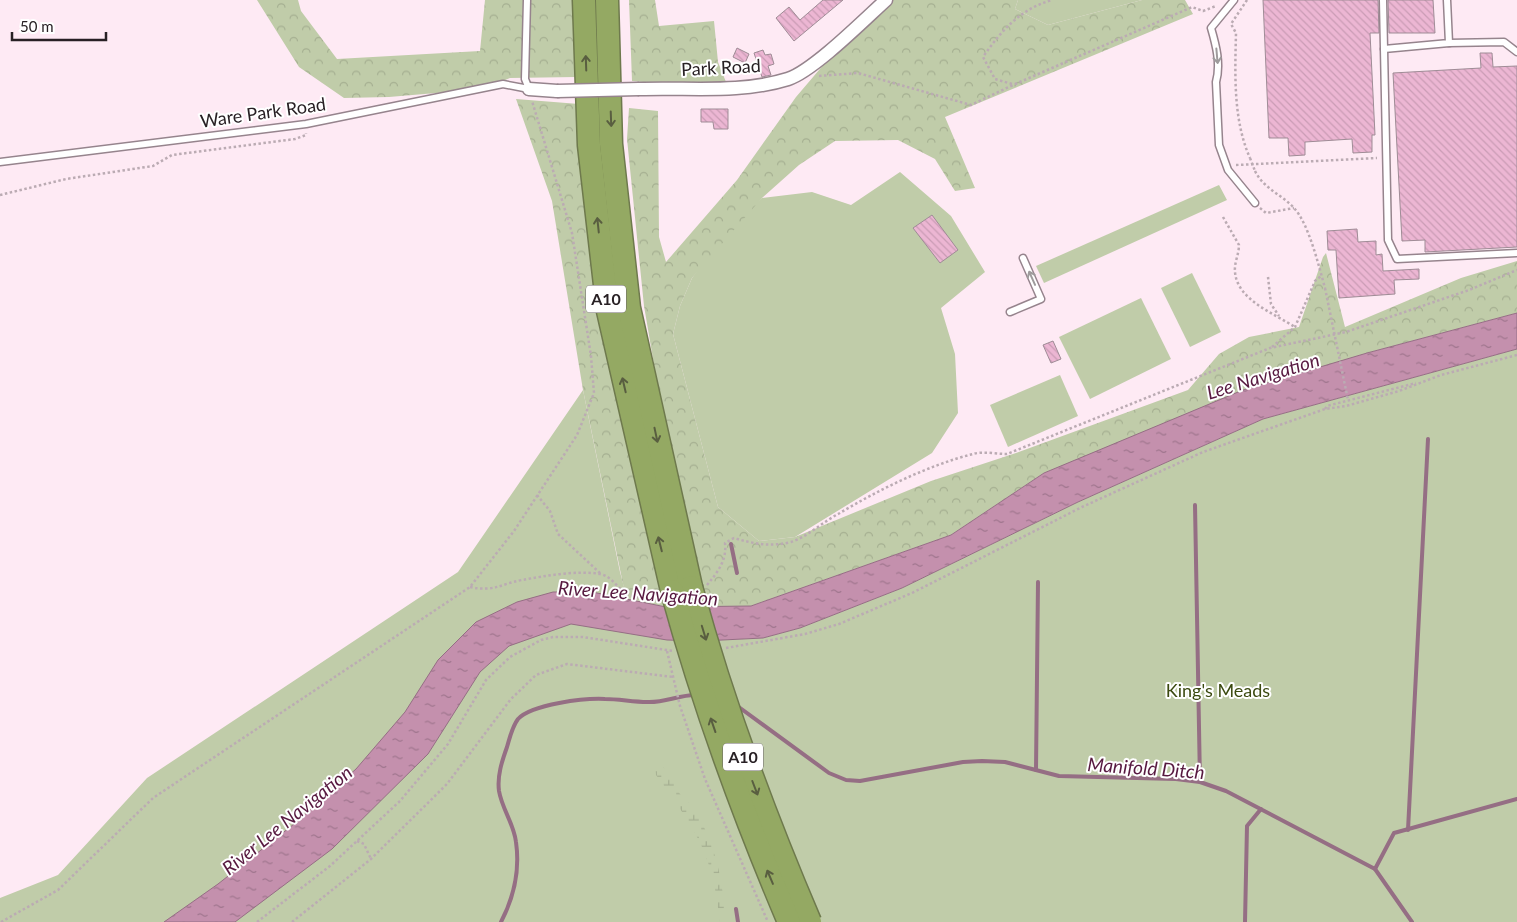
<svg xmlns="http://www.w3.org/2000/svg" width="1517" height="922" viewBox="0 0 1517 922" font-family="Lato,sans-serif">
<defs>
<pattern id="forest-crowns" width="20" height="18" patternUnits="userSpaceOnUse" patternTransform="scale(1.25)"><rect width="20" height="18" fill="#c0cca9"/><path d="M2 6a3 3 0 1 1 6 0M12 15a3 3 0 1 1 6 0" fill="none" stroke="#a5af91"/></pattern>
<pattern id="wetland-marsh" width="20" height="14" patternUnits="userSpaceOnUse" patternTransform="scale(1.25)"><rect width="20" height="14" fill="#c0cca9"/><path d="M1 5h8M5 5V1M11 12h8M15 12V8" fill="none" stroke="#a5af91"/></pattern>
<pattern id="water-ripples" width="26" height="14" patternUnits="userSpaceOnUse" patternTransform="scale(1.25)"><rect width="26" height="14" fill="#c490ad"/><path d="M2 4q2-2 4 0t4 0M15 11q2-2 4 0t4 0" fill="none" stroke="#9f758d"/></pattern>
<pattern id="building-back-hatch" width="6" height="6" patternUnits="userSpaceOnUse" patternTransform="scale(1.25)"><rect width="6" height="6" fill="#ecb6d3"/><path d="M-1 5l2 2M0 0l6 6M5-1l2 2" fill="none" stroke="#ca9cb5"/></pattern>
</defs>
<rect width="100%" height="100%" fill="#feeaf4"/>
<!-- green -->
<g fill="#c0cca9">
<polygon points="1018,0 1142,0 1048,25 1015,9"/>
<polygon points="900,172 951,216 985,272 941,308 955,354 958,413 932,453 795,537 759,541 718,507 673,334 680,306 692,278 732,223 762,198 812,192 851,205"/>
<polygon points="1219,185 1227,200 1044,283 1036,266"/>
<polygon points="1192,273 1221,332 1190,347 1161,288"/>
<polygon points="1141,298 1171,359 1090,399 1059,337"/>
<polygon points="1517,349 1517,922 0,922 0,898 58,875 147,778 458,572 583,390 620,572 627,598 666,607 702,641 763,638 800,628 902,588 1078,502 1263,419"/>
<polygon points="1060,375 1078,416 1008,447 990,405"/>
</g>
<!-- forest -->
<g fill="url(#forest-crowns)">
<polygon points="257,0 298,0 301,11 337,59 480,51 485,0 574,0 576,77 510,78 483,89 389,97 344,98 299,67"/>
<polygon points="629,0 655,0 659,26 714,21 718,62 726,82 684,86 632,81"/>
<polygon points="891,0 1018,0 1015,9 1048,25 1142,0 1185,0 1193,14 945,117 975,188 955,191 935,159 898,140 835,141 799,165 762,198 692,278 680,306 673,334 718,507 759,541 795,537 931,481 1016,453 1188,390 1219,354 1249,337 1299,327 1323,257 1326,253 1345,327 1461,278 1517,261 1517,313 1367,353 1044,473 951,535 751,606 706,608 672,470 644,306 627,139 629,108 658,111 659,237 666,262 737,180 796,97 825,63"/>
<polygon points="516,99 579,104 600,330 666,607 627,598 623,584 583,390 552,201"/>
</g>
<!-- wetland -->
<path fill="url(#wetland-marsh)" d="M658,765C670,768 672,782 678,791C682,798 689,802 693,808C717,845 722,879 726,922H720C713,853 696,830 656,775L655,768Z"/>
<!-- water -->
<polygon fill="url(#water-ripples)" stroke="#956e84" points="1517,313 1517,349 1263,419 1078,502 902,588 800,628 763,638 702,641 667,640 571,624 509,646 480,672 428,754 332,849 235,922 164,922 218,884 294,824 356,769 405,712 438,660 476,622 517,602 553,592 592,592 666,607 751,606 951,535 1044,473 1243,390 1367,353"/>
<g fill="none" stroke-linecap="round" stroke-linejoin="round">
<!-- stream -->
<g stroke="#956e84" stroke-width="4">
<polyline points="1195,505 1200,782"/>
<polyline points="731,544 737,573"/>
<polyline points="736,705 829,773 846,780 860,781 963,762 982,761 1005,762 1059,776 1176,779 1200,782 1226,791 1375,869 1394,833 1517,799"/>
<polyline points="1036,770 1038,582"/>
<polyline points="1408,830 1428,439"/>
<polyline points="1375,869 1412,922"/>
<polyline points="736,909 738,922"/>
<path d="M501,922C514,897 520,870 516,842C514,824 502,809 499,791C497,776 502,761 507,747C510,737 512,727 518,719C532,704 585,698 605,699C619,699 633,702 647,702C664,703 679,695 695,695"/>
<polyline points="1245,922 1247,826 1261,809"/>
</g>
</g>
<!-- building -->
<g fill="url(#building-back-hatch)" stroke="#9f8c96">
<polygon points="823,0 843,0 794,41 776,18 789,7 800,20"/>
<polygon points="1263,0 1378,0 1379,33 1370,33 1375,135 1372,135 1372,152 1353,153 1352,139 1305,142 1305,155 1289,156 1288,138 1269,138"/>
<polygon points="1388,0 1433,0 1435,33 1389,33"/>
<polygon points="737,48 749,54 745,63 733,57"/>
<polygon points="763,50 765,55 771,54 774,64 768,66 771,75 762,77 754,53"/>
<polygon points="1480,53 1492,53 1493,67 1517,66 1517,247 1425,252 1425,240 1402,241 1393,73 1481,68"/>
<polygon points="701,109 728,109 728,129 714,129 713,122 701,122"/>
<polygon points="932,215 958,250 940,263 913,228"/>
<polygon points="1357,229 1358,242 1376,241 1376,255 1382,254 1383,271 1419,269 1419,279 1394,280 1395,294 1339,298 1336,250 1328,250 1327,231"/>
<polygon points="1053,341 1061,359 1051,363 1043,345"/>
</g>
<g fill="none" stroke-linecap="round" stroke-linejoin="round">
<defs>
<g id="lane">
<polyline points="527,0 525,79 529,89"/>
<path d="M1234,0L1211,28C1216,45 1221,64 1216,82L1219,145L1228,170L1255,203"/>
<polyline points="1383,0 1384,49 1449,43 1447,0"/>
<polyline points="1449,43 1504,42 1517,52"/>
<polyline points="1384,49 1388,240 1397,259 1517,253"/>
<polyline points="0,162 306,124 503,84 529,89"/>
<polyline points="1010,312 1041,299 1023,258"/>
</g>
<g id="street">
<polyline points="529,89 557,91"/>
<path d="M639,89C688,87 740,94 788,79C813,71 864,20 886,0"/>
</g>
<g id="highway">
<polyline points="584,0 589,145 608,311 672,591"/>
<polyline points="607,0 611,144 629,308 691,587"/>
</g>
</defs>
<!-- lane casing -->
<use href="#lane" stroke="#96848d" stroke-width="9"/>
<!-- street casing -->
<use href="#street" stroke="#96848d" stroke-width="15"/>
<!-- highway casing -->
<use href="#highway" stroke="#6e794d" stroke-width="25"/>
<!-- path -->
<g stroke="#bbabb3" stroke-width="2.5" stroke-dasharray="2.5 2.5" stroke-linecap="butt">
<path d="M1247,0L1231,24L1236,33C1235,74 1233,120 1250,158"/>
<polyline points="819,76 858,73 971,105 1013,85 1192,7 1203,11 1216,6"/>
<path d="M1012,84L995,79L983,57C1001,31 1020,9 1052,0"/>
<polyline points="1236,165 1377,158"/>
<path d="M1255,171C1264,189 1281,194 1294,208C1309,224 1319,267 1325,288"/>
<polyline points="0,195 66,179 153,166 172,155 295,139 306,135 306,133"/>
<polyline points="1260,208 1266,213 1294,208"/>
<path d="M1223,217L1239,245C1239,254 1234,263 1235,272C1237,300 1275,314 1295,327"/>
<polyline points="1268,277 1271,304 1279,316"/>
<polyline points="1272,347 1295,327 1315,281 1321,276"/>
<polyline points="1325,409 1327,406 1416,383"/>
<polyline points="537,495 550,511 558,534 601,574"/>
<path d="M707,585C718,572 727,560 725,543L734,538C754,544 771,547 791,542C807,537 824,521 840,513C878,490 929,465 973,454C983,451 996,454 1007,454L1270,348L1346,332L1469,290L1517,270"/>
<path d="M470,587C495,592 500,584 522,580C544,576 578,570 600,574C611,576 616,586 624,592C634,598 647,599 658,601"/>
<polyline points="726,648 805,634 839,624 912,593 1082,507 1203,452 1325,409 1346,406 1399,391 1441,375 1517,355"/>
<polyline points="667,651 680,706 705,779 768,922"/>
<polyline points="357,841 364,844 371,859"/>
<polyline points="1,922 58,890 153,798 470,587 514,531 577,435 594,393 591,356 572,233 532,101"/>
<polyline points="257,922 330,866 400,801 448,744 486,680 510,657 541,640 553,637 583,637 673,651"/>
<polyline points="292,922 371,859 447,784 511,699 536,675 567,664 673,677"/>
</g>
<!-- lane -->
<use href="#lane" stroke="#fff" stroke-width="6"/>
<!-- street -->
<use href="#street" stroke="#fff" stroke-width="12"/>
<!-- highway -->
<use href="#highway" stroke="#94a963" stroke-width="22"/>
<defs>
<polyline id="street-bridge" points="557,91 639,89"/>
<g id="highway-bridge">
<path d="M691,587C722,701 763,812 810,922"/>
<path d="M672,591C703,704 743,814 789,922"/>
</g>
</defs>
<!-- street-bridge casing -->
<use href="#street-bridge" stroke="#96848d" stroke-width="15" stroke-linecap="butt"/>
<!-- highway-bridge casing -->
<use href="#highway-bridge" stroke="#6e794d" stroke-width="25" stroke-linecap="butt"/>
<!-- path-bridge -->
<g stroke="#bbabb3" stroke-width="2.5" stroke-dasharray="2.5 2.5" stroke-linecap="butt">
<polyline points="1250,158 1255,171"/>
<polyline points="1325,288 1348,400"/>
</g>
<!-- street-bridge -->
<use href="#street-bridge" stroke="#fff" stroke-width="12"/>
<!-- highway-bridge -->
<use href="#highway-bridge" stroke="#94a963" stroke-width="22"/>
</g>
<!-- one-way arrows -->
<defs><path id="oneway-shaft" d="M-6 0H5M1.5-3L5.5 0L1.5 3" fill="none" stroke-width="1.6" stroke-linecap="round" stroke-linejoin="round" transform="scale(1.25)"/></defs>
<g stroke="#9e9b9c">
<use href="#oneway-shaft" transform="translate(1217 56) rotate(85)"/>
<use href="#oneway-shaft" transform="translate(1032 278) rotate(-114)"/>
</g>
<g stroke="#595e40">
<use href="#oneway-shaft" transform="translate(586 63) rotate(-92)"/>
<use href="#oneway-shaft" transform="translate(611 119) rotate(88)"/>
<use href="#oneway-shaft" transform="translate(598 225) rotate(-96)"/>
<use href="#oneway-shaft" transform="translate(624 385) rotate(-103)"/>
<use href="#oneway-shaft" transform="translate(656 435) rotate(78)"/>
<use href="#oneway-shaft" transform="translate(660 544) rotate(-104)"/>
<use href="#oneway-shaft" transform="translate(704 633) rotate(73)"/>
<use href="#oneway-shaft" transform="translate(713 725) rotate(-109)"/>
<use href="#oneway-shaft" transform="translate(755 788) rotate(69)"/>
<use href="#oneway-shaft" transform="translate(770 877) rotate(-113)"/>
</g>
<g text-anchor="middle" stroke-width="4" stroke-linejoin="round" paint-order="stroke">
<!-- shield labels -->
<g fill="#fff" stroke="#686366" stroke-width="1">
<rect x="586" y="285.5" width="40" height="27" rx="4"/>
<rect x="723" y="743.5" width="40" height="27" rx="4"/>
</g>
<g font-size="16" font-weight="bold" fill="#282024">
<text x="606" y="305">A10</text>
<text x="743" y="763">A10</text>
</g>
<!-- street labels -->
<g font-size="18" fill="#282024" stroke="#fff">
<text transform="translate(721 68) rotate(-3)" y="6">Park Road</text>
<text transform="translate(263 113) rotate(-8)" y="6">Ware Park Road</text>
</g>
<!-- park labels -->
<g font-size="18" fill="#3b4a10" stroke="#fff">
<text x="1218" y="697">King's Meads</text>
</g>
<!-- water labels -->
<g font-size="19" font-style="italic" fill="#571940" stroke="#fff">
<text transform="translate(1263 376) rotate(-17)" y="7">Lee Navigation</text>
<text transform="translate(638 593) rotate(4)" y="7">River Lee Navigation</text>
<text transform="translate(1146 768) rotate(4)" y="7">Manifold Ditch</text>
<text transform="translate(287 820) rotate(-39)" y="7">River Lee Navigation</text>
</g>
</g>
<!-- scale -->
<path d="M12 32v8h94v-8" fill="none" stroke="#282024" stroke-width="2.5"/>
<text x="20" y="32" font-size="15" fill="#282024" stroke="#ffffff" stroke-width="4" paint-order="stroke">50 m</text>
</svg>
